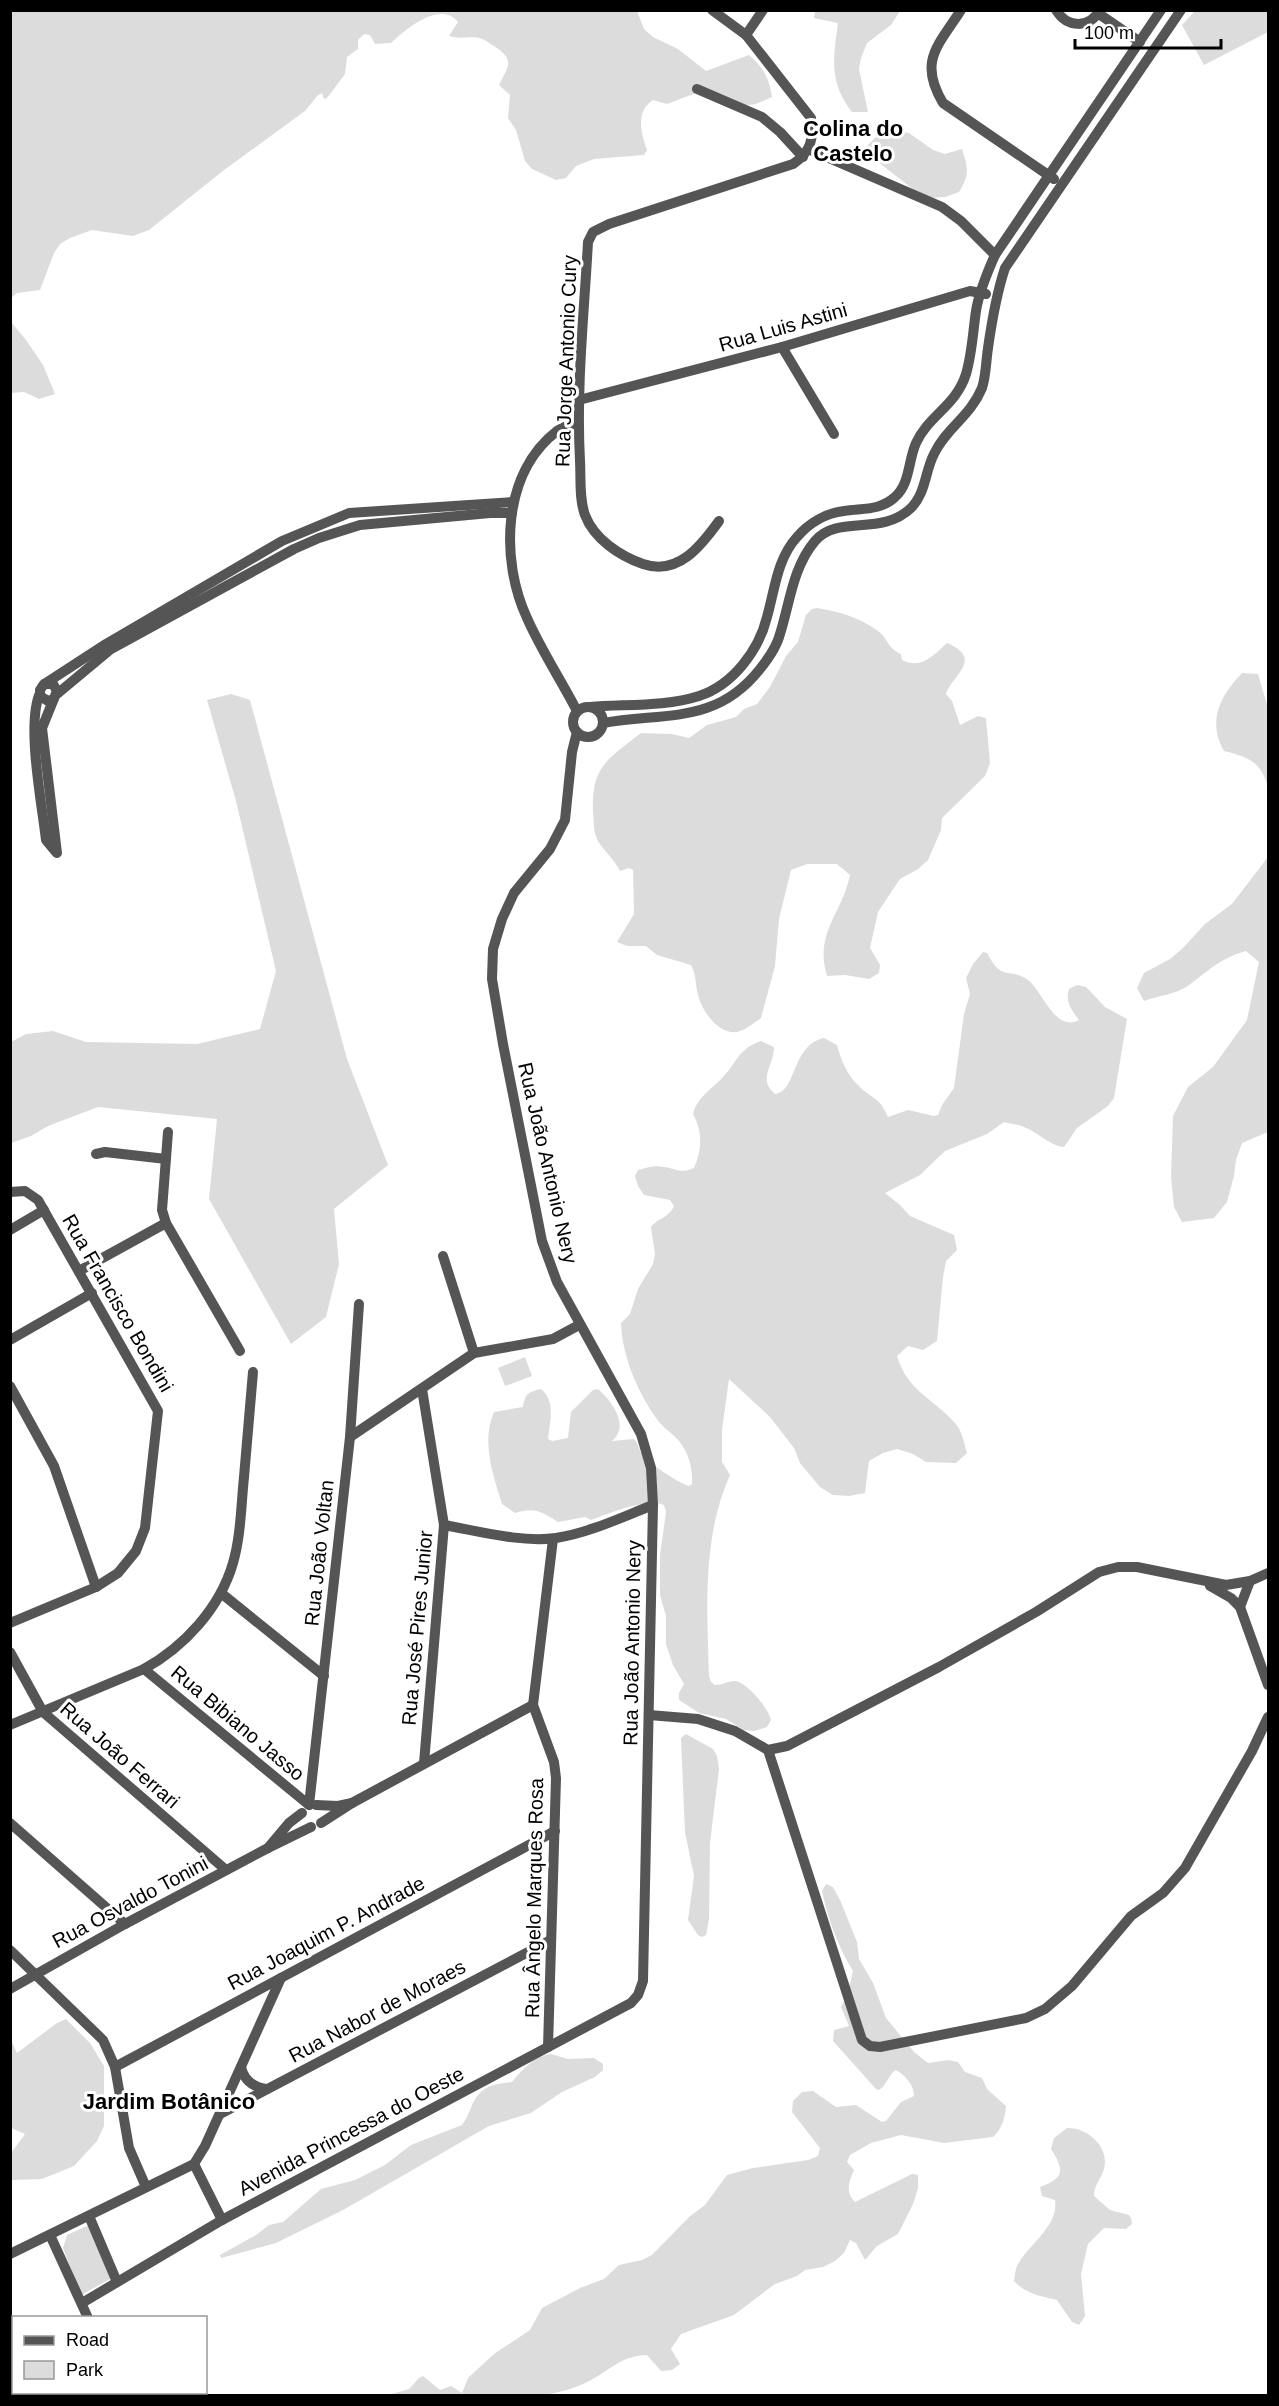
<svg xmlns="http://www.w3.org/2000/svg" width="1279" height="2406" viewBox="0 0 1279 2406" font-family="Arial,sans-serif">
<rect width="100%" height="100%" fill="#fff"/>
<!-- green -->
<g fill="#dcdcdc">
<path d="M11,11H637L644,29L653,37L678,49L706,71L749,55C764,68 769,78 772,97L756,104L741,106L696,93L667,104L653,100C635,112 641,133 647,150L644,155L594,159L576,166L566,178L556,180L532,169L525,161L516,130L508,118L510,95L499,85C509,65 515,60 494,46C490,44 486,40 482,39C472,35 460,40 449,36L458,22C440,0 406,29 391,43L375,44L370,35L364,34L358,40V49L347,57L345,74L327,98L324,99L322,93L318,95L305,111L224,170L149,230L133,236L92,230L70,238L60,244L54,253L40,290L17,293L11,298Z"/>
<path d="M815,11H900L891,25L867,43L861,58L859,69L868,112H852C829,82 833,59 838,23L814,18Z"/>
<polygon points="1195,11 1268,11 1268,32 1204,65 1182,25"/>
<path d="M894,130L909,133L933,150L945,154L962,149C968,168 970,175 959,192L945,197L929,198L914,190L863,150L879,134Z"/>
<polygon points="11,322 26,340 43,365 55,394 39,399 24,392 11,393"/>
<path d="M817,608C840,612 859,617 878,631C888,638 886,647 901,654L902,660C921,670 934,655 947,643C985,659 951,676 946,694L952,701L960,725L978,716L986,718L990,763L985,776L942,818L941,830L928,860L918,869L900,879L878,912L870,948L880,965L879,973L869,979L845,975L827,976C814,933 842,914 850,875L837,864H807L791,870L779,919L775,966L761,1018C755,1022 747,1029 740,1031C722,1038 703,1013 699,998C695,987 697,976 691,965L657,955L646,946H627L617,942L634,914L633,870L629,868L620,871C614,859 604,851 598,841C593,832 594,822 593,813C591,766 607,760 641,733L672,734L689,738L707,725L736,717L744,709L757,704L770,687L786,656L798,642L806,615L812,609Z"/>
<path d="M1242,673L1258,674L1268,708V787C1261,762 1249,757 1224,751C1207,721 1220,696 1242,673Z"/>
<polygon points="231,694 250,700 347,1059 388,1165 334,1209 339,1264 326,1317 291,1344 209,1199 217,1119 98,1107 48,1126 31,1136 11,1143 11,1042 26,1034 53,1031 86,1042 197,1044 260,1029 276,971 236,801 207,700"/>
<path d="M1268,857V1132L1242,1143L1236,1160L1234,1176L1227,1202L1214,1218L1182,1222L1174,1207L1171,1177L1173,1116L1188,1087L1213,1067L1247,1020L1259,962L1246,951C1219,959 1211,969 1189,985C1178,994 1157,996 1144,1001L1137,988L1144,973L1170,959L1182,949L1205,924L1232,904Z"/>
<path d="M983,952L987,953C1003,983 1007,966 1028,980C1042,990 1055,1033 1079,1020C1071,1009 1065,1002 1069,989L1077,985L1086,987L1105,1007L1127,1019L1114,1098L1108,1106L1077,1128L1064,1147C1053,1147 1035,1131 1024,1127C1018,1124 1010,1124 1004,1122L987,1134L945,1151L920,1175L885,1193L900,1205L910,1216L954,1235L957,1250L946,1261L943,1277L937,1341L923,1350L908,1346L897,1356C908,1392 931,1396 955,1423C962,1430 964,1443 967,1453L956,1463L926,1462L913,1454L897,1449L883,1453L869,1461L865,1493L849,1496L833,1495L820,1487L800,1463L794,1448L770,1417L729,1379L722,1430V1462L730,1475C702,1537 707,1609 709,1676L711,1682L715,1685C722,1685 728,1681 735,1681C747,1682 769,1709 771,1720L767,1727L754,1731L744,1730L726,1719L699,1713L679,1700V1693L684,1684L673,1665L666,1644V1616L660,1595V1555L666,1512L664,1505C648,1497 607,1514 591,1520L585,1517L558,1522C541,1511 534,1507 515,1513L502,1504C493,1475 481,1442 494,1412L523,1407C525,1394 528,1392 541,1389C556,1402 550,1420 548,1439L552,1441L568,1438L571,1412L593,1390L598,1389C609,1398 625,1419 618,1433C617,1436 614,1439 612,1441L634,1439C639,1444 639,1451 643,1456C649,1463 680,1484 689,1486L692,1484C693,1470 689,1453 679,1441C673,1434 665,1429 659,1422C639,1395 622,1357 621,1323L630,1314L638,1289L653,1264L655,1254L651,1227C659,1217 668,1219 674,1206L670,1200L644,1195L638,1186L635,1176L638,1170C646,1168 655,1165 664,1167C678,1169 680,1174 694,1168C702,1150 703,1132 693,1114C698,1096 711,1090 723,1077C738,1061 738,1049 761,1041L774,1047C774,1066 757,1079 775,1094C797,1092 791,1045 824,1038L837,1045C841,1060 847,1075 859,1086C873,1100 879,1096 888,1117L908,1110L934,1116L938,1115L942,1105L954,1088L964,1014L970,994L966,978L973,964Z"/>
<polygon points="525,1357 532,1376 505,1386 498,1368"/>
<polygon points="686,1734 713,1749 717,1756 719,1769 710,1843 709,1919 706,1935 702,1937 698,1935 688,1920 694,1876 685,1832 681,1738"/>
<path d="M826,1884L833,1887L840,1900L857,1942L859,1959L873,1983L886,2018L914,2052L928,2063L948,2060L958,2062L965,2072L982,2078L987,2089L1006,2106C1005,2118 1002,2129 993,2137L944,2143L901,2135L871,2143L850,2155L847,2162L854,2170C849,2181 845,2193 855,2202L912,2174L918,2175V2188L913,2204L898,2234L877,2246L865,2260L856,2243L850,2240L844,2253L835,2261L823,2267L805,2270L797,2276L775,2284L734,2315L681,2334L671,2349L680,2364L672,2370L661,2371L647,2355C621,2356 613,2368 591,2380C577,2388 561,2392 545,2395L385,2396L409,2389L419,2378L423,2376L440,2390L451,2386L462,2393L468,2378L494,2354L530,2330L542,2308L580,2288L604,2279L619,2265L642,2260L652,2255L689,2217L705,2205L727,2175L753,2168L808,2160L818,2156L820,2148L792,2112L793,2101L802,2092L813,2091L836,2107L856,2105L882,2122L886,2121L901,2102L914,2096C914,2085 905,2075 896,2070C888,2075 887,2085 879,2090L876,2089L833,2041L834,2030L849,2026L841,2007L848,1993L853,1971C838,1947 828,1919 822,1891Z"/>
<polygon points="66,2019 90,2043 104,2066 104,2126 97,2141 74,2166 42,2179 11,2180 11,2153 25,2134 11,2128 11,2040 17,2053 57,2023"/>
<path d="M551,2054L568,2059L594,2058L603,2064V2070L595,2077L562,2092L531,2113L489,2126L343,2210L276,2243L221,2258L220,2255L256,2235L269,2225L283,2222L321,2189L355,2180L385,2165L411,2145L462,2125C466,2120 468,2114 471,2108C479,2087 491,2084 512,2082C522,2069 535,2056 551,2054Z"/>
<path d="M1067,2128C1087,2127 1110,2147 1104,2169C1101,2179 1094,2185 1094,2196L1110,2210L1129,2215L1131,2218L1132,2224L1126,2229L1104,2228L1088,2244L1081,2274L1085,2316L1079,2325L1072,2322L1057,2300C1040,2296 1026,2294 1014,2281C1015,2276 1015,2270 1017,2266C1028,2244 1059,2227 1055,2200L1042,2196L1040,2187C1064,2178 1065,2171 1051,2149L1054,2138Z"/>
<polygon points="89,2225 112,2278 81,2295 63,2248 67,2235"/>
</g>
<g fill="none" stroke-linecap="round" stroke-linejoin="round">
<!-- street -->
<g stroke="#555" stroke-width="10">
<path d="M712,10L746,35L811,118C814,139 811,152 793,164L609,224L593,232L588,242C584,315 576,388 580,461C581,479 579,499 585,515C594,539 620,556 643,564C678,576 701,546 719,521"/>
<path d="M961,10C938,46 918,61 943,103L1054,179"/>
<path d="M1056,10C1067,28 1089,29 1100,10"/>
<polyline points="1099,14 1140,42"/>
<polyline points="746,35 763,10"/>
<polyline points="697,89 762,117 780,132 803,157"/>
<polyline points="808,149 942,207 961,221 995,255"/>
<polyline points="782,347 834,434"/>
<polyline points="579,400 782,347 970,291 986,294"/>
<polyline points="46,683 106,644 282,541 349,513 513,502"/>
<path d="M40,693C26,724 42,804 46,840L56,852"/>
<polyline points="57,694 111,649 294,549 319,538 360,525 490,513 512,513"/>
<polyline points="54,699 48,701 40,696 40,690 44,684 53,684 57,691 42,728 57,853"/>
<path d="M590,707C625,704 665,707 699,696C733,685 759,650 767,617C775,589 777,559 797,537C809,523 826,513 844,511C862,508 880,511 895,497C910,484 908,461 916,443C929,415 956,406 966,374C972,354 973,331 976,311C979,292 987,273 995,255L1161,10"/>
<circle cx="588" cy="722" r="15"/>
<path d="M577,711C561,680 541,650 527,618C500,560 502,473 557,431C563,427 571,425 578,422"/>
<path d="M603,723C665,712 716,725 760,669C768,659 777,646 780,634C790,602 793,567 815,541C838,514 881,537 911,508C926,493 925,471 934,454C946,428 970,417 982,388C986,376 986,361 988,348C992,320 996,295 1005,268L1181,10"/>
<polyline points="96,1154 105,1152 166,1159"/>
<polyline points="10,1192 25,1191 38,1200 158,1411 145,1528 136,1551 118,1573 96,1587 10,1623"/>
<polyline points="166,1223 240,1351"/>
<polyline points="10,1230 44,1210"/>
<polyline points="443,1256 474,1353"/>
<polyline points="79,1271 166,1223 162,1210 168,1132"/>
<polyline points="10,1340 92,1293"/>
<polyline points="10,1386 54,1466 96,1587"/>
<polyline points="422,1389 444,1525 424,1763"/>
<polyline points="350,1437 474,1353 553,1339 579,1325"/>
<path d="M444,1525C478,1531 522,1543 556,1538C589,1533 622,1517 653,1505"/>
<polyline points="1210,1586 1231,1598 1240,1607 1268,1685"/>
<polyline points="221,1593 324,1676"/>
<polyline points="1240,1607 1250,1581"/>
<polyline points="10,1652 43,1712 226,1870"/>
<polyline points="144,1669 309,1805"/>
<polyline points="649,1715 698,1719 735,1731 768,1750 787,1746 939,1667 1036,1612 1099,1572 1118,1567 1137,1567 1226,1585 1250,1581 1268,1573"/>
<path d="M10,1725L144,1669C184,1647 220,1608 233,1563C241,1535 241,1506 244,1477C247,1442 250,1407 253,1372"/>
<polyline points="768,1750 862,2040 870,2046 880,2047 1026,2018 1045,2009 1072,1986 1131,1916 1163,1893 1185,1868 1252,1751 1268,1717"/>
<polyline points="352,1803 533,1705"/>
<polyline points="309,1805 350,1437 359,1304"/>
<polyline points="316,1805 338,1806 352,1803 321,1823"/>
<polyline points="302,1813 289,1823 268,1848 311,1827"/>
<polyline points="10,1823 125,1924"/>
<polyline points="10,1950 103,2040 115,2067 129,2148 146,2187"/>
<polyline points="10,1989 125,1924 268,1848"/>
<polyline points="548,2047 556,1778 554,1762 533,1705 553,1539"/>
<polyline points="115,2067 555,1831"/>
<path d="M241,2067C244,2080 253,2087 266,2089"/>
<polyline points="220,2114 551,1940"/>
<polyline points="194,2164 205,2146 281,1978"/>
<polyline points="194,2164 222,2220"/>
<polyline points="89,2216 117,2282"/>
<polyline points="50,2235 88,2318"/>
<polyline points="10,2254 194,2164"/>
<polyline points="82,2303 222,2220 631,2003 638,1995 643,1981 653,1505 651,1468 641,1434 557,1282 542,1241 503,1044 492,979 493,949 502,919 514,893 550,849 565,820 572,752 577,732"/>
<polyline points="120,2392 121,2396"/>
</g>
</g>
<g text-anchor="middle" stroke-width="6" stroke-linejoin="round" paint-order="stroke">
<!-- street labels -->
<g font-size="20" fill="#000" stroke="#fff">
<text transform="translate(783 327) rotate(-16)" y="7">Rua Luis Astini</text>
<text transform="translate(566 361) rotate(-88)" y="7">Rua Jorge Antonio Cury</text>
<text transform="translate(548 1163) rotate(77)" y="7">Rua João Antonio Nery</text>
<text transform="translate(118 1303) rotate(60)" y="7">Rua Francisco Bondini</text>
<text transform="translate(319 1553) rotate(-84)" y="7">Rua João Voltan</text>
<text transform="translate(417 1628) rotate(-85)" y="7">Rua José Pires Junior</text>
<text transform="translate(632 1643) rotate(-89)" y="7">Rua João Antonio Nery</text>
<text transform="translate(238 1723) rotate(40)" y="7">Rua Bibiano Jasso</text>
<text transform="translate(120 1755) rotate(41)" y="7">Rua João Ferrari</text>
<text transform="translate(534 1898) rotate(-89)" y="7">Rua Ângelo Marques Rosa</text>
<text transform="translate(130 1902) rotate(-28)" y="7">Rua Osvaldo Tonini</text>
<text transform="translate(326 1933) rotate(-28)" y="7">Rua Joaquim P. Andrade</text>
<text transform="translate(377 2011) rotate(-28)" y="7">Rua Nabor de Moraes</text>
<text transform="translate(351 2131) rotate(-28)" y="7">Avenida Princessa do Oeste</text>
</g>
<!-- quarter labels -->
<g font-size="22" font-weight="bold" fill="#000" stroke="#fff">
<text x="853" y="136">Colina do<tspan x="853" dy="25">Castelo</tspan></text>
<text x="169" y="2109">Jardim Botânico</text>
</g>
</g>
<!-- border -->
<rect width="1279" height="2406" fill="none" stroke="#000000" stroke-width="24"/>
<!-- legend -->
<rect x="12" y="2316" width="195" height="78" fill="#ffffff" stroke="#999999" stroke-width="1.5"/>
<rect x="24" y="2336" width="30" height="9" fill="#555555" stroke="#999999" stroke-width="1.5"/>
<text x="66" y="2346" font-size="18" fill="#000000">Road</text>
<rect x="24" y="2361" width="30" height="18" fill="#dcdcdc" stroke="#999999" stroke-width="1.5"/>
<text x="66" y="2376" font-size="18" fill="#000000">Park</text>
<!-- scale -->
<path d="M1075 39v9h146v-9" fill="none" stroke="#000000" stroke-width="3"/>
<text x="1084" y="39" font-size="18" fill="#000000" stroke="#ffffff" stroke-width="4.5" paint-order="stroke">100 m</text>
</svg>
